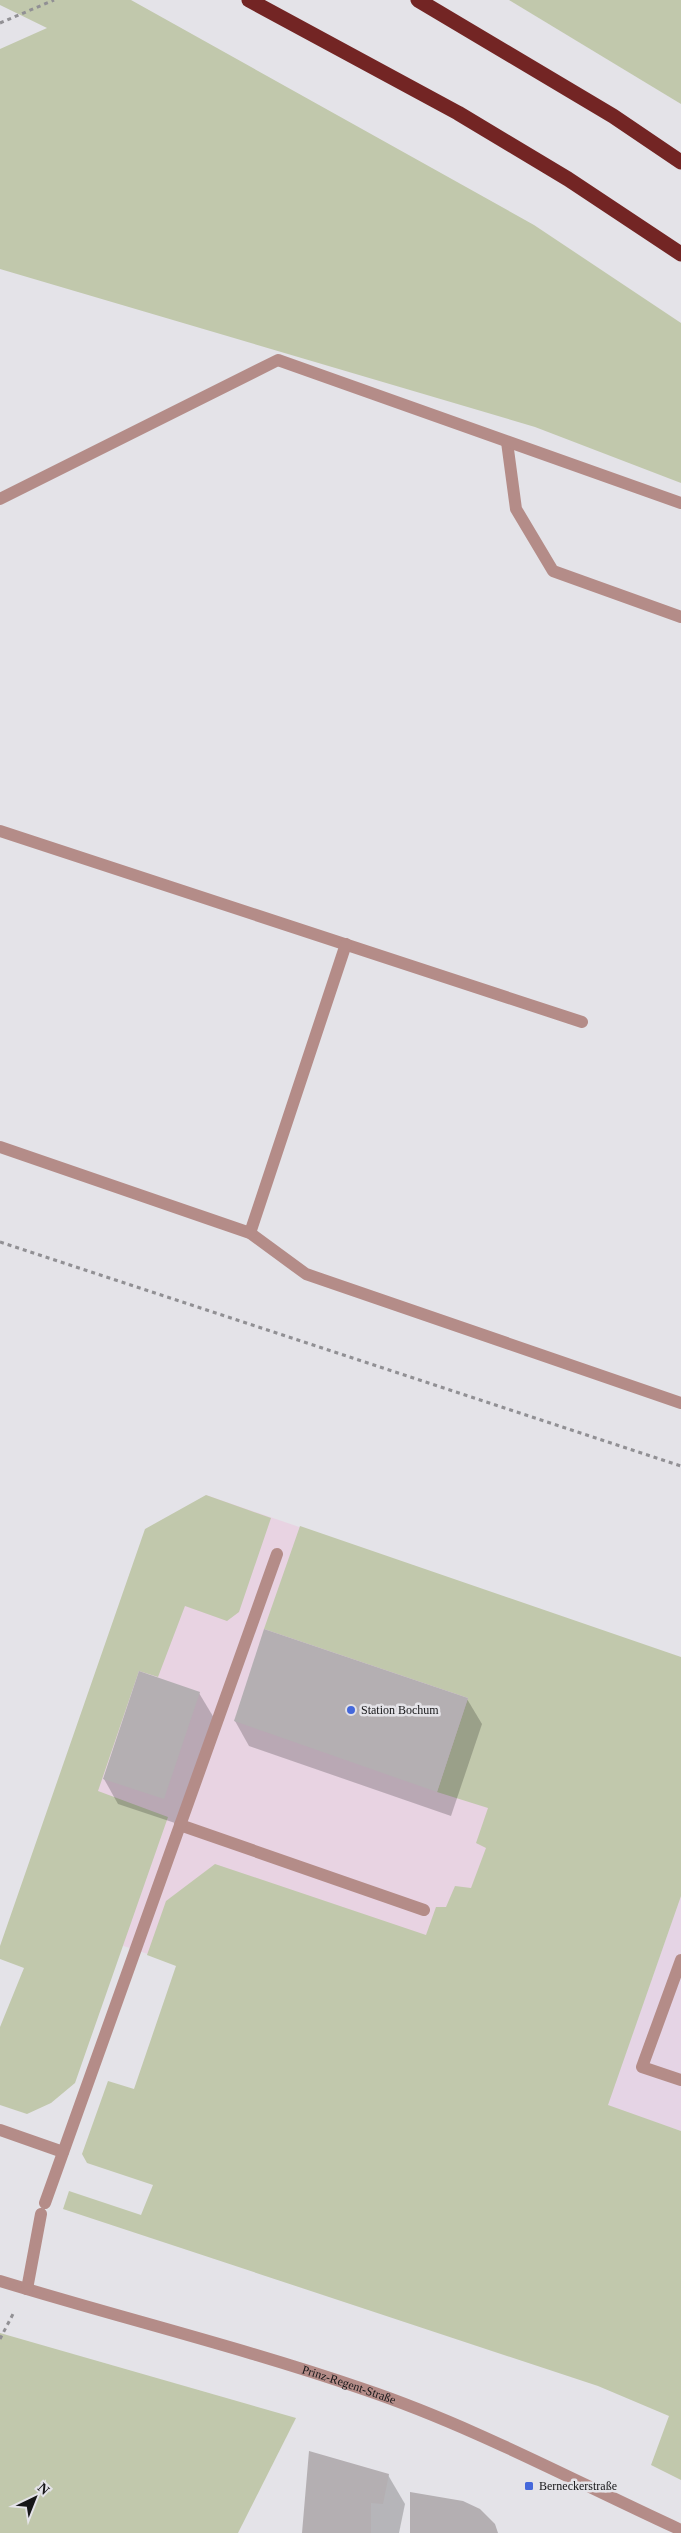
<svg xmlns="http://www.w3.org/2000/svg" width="681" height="2533" viewBox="0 0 681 2533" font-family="Georgia,serif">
<rect width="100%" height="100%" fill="#e4e3e8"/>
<!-- commercial -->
<polygon fill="#e5d4e5" points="681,1896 681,2131 607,2106"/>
<!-- industrial -->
<polygon fill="#e8d3e2" points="206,1495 681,1658 681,1897 604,2104 14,1910"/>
<!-- green -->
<g fill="#c1c8ac">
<polygon points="0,0 131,0 534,225 681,323 681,483 535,427 0,269 0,49 47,28 0,5"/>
<polygon points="509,0 681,0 681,104"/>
<polygon points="206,1495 271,1518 239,1612 227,1621 185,1606 158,1677 139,1671 98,1791 168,1817 75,2083 51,2103 27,2114 0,2105 0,2027 24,1968 0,1959 0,1946 145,1529"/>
<polygon points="300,1526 681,1657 681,1896 608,2105 681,2131 681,2480 651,2465 669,2416 598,2386 63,2209 69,2191 141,2215 153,2185 87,2163 82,2154 108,2081 134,2089 176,1966 147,1955 166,1901 215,1864 426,1935 436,1907 446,1907 455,1886 471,1888 486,1848 476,1843 488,1808 437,1792 468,1698 264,1629"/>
<polygon points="0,2333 296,2418 238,2533 0,2533"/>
</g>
<!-- shadow -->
<g fill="#0003">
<polygon points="199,1693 214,1718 178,1824 118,1804 104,1779"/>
<polygon points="467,1699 482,1724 451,1816 249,1746 235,1721"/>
<polygon points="388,2475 405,2504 399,2533 303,2533"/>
</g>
<!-- building -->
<g fill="#b4afb2">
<polygon points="264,1629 468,1698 437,1792 234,1721"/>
<polygon points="139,1671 200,1692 164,1799 103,1779"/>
<polygon points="309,2451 389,2474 383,2504 371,2503 371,2533 302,2533"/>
<polygon points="410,2492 463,2501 480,2509 495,2524 498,2533 410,2533"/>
</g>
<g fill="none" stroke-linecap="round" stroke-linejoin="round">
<!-- path -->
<g stroke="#919094" stroke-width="3" stroke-dasharray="4 4" stroke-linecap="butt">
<polyline points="0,23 54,0"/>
<polyline points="0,1242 681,1466"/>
<polyline points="0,2339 13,2314"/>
</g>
<!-- minor -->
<g stroke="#b48c88" stroke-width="12">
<polyline points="507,442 516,509 553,571 681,617"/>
<polyline points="0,499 278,360 681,503"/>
<polyline points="0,831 582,1022"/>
<polyline points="0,1147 250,1233 306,1274 681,1403"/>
<polyline points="250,1233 346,944"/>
<polyline points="180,1825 424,1910"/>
<polyline points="681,1960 642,2067 681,2080"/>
<polyline points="0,2130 63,2152"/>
<polyline points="45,2203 277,1554"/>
<path id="s1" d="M0,2281C121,2318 244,2348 363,2389C473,2426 576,2482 681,2530"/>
<polyline points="27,2289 41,2214"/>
</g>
<!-- highway -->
<g stroke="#732524" stroke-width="15">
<polyline points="249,0 458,113 568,179 681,254"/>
<polyline points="418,0 613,116 681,162"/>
</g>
</g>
<!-- markers -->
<g fill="#4568db" stroke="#e4e3e8" stroke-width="2">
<circle cx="351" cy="1710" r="5"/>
<rect x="524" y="2481" width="10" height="10" rx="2.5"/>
</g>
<g text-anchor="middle" stroke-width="5" stroke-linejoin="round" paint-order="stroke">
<!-- poi labels -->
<g font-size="12" fill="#161618" stroke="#e4e3e8" text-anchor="start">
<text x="361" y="1714">Station Bochum</text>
<text x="539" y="2490">Berneckerstraße</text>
</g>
<!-- street labels -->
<g font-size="12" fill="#161618" stroke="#e4e3e8">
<text dy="4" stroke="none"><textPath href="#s1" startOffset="364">Prinz-Regent-Straße</textPath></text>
</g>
</g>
<!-- north arrow -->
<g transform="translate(35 2498) rotate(43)" stroke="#e4e3e8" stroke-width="4" paint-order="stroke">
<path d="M0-4L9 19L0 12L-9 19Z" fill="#161618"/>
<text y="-8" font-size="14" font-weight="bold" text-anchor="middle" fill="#161618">N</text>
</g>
</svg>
